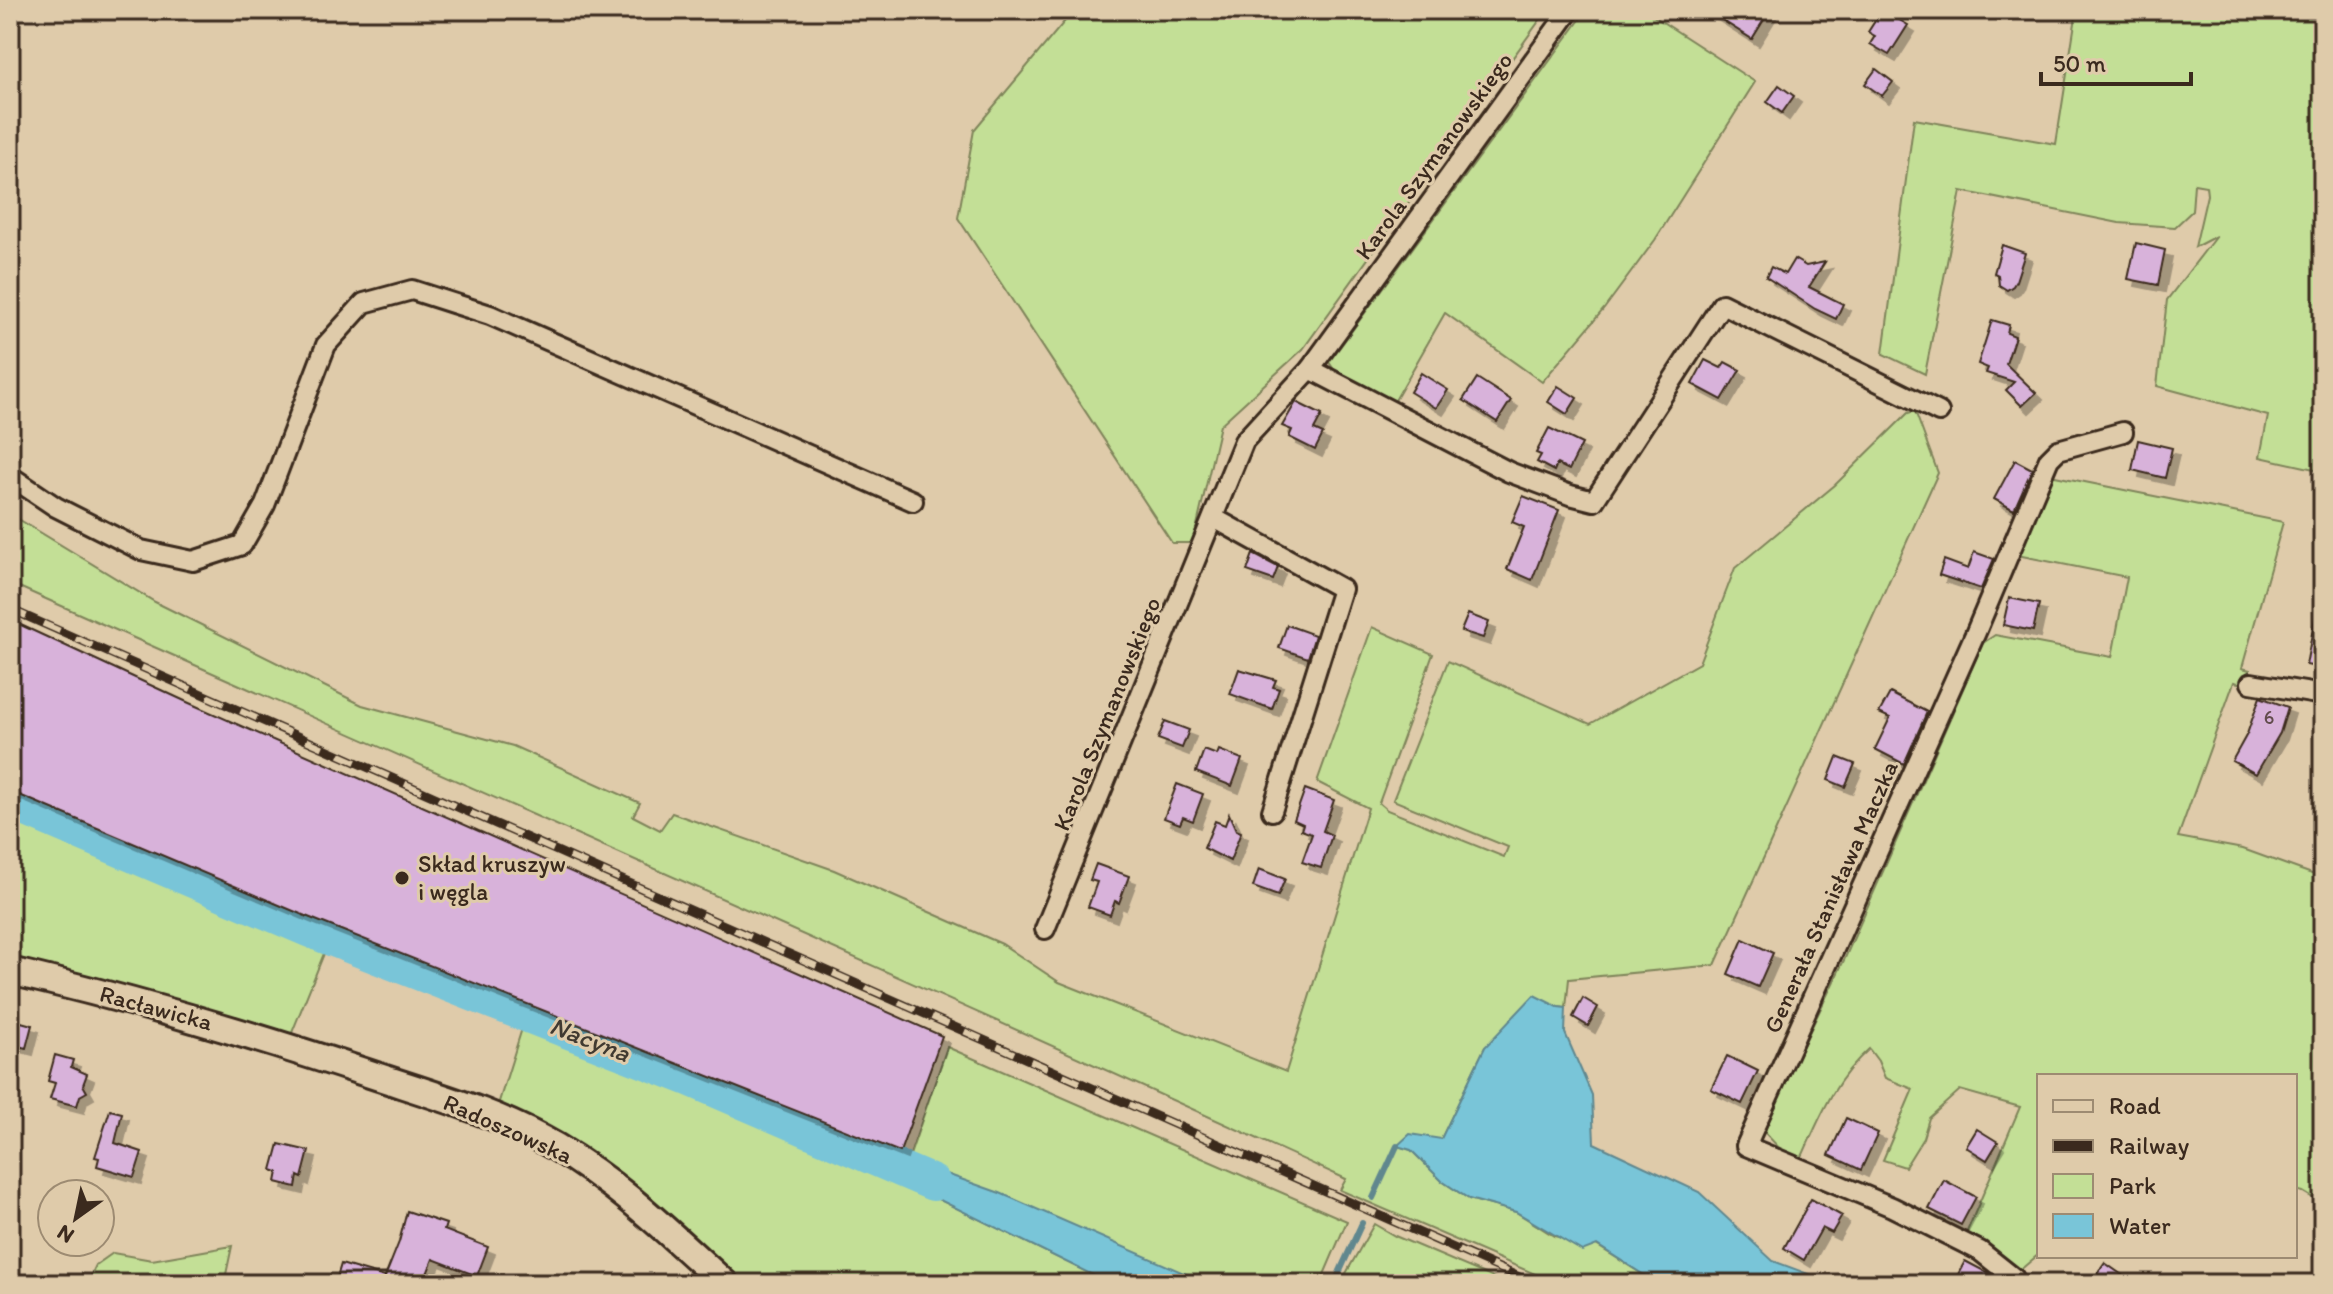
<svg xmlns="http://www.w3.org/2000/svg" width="2333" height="1294" viewBox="0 0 2333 1294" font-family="Itim,sans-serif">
<defs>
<filter id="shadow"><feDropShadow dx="7" dy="7" stdDeviation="0" flood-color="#0004"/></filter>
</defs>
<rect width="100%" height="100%" fill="#dfcbaa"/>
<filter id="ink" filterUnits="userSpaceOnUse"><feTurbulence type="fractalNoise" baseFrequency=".0125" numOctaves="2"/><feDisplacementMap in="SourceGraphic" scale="16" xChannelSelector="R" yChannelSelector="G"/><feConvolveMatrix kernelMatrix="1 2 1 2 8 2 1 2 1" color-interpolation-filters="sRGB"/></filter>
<g filter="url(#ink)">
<!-- green -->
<g fill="#c3df96" stroke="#7f845a" stroke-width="2">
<polygon points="1074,10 1547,10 1303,349 1220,425 1193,543 1172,543 958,218 974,130"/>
<polygon points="1587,10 1644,10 1755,82 1655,240 1604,309 1542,382 1445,313 1393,404 1338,376 1329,362"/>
<polygon points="2077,10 2323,10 2323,471 2260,457 2268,416 2157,386 2167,300 2216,236 2195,247 2207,195 2206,186 2194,184 2192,211 2175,227 2119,223 1961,191 1925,374 1883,354 1914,119 2056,144"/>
<path d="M1915,411L1938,473L1715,965L1569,979L1566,1008L1558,1007L1485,1047L1441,1139L1398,1146L1411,1150L1442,1181L1469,1199L1516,1212L1554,1236L1596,1245L1658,1284H1558L1340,1190L1346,1179C902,976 455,781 10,583V514L155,602L362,705L513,746L640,803L633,816L660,830L672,813L834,870L1002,944L1059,982L1286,1072L1368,808L1317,782L1372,627L1433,654L1379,803L1387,810L1504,857L1508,847L1393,800L1448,661L1590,724L1699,663L1735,568L1835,485L1908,413Z"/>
<path d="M2050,475L2283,522L2242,668L2250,670L2243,684L2234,682L2178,837L2243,849L2323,878V1204L2303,1192L2295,1190V1076H2039V1254L2019,1271L1966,1234L2020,1107L1960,1090L1929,1118L1923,1138L1905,1167L1883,1160L1913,1089L1885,1078L1878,1061L1869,1049C1834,1080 1820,1117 1801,1159L1782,1151L1765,1133L1768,1118L1845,958L1983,643L1995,635L2112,657L2127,577L2017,555Z"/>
<polygon points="10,816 63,840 327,946 289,1040 10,966"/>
<path d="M524,1022L885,1173L1111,1284H739C695,1242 651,1196 601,1161C569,1138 534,1121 498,1105Z"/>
<polygon points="947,1047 1347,1221 1320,1284 1203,1284 909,1158"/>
<polygon points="1374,1224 1395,1236 1508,1284 1340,1284"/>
<polygon points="232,1246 224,1284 87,1284 96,1265 113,1253 152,1260"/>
</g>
<!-- water -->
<g fill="#79c5d8" stroke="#60878e" stroke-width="2">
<polygon points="1534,995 1558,1007 1566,1008 1565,1033 1592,1095 1594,1143 1699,1192 1773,1261 1835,1284 1658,1284 1597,1245 1582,1251 1516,1212 1469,1199 1442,1181 1411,1150 1397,1146 1410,1134 1441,1139 1485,1047"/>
<polygon points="893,1155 1000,1193 1209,1284 1111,1284 885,1173"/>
</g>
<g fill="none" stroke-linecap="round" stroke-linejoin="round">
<!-- stream -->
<g stroke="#60878e" stroke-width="6">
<polyline points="1373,1198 1397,1146"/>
<polyline points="1334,1284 1362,1223"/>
</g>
<!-- river -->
<polyline stroke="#79c5d8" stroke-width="36" points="10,802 308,929 689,1078 933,1183"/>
</g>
<!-- building -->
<g fill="#d8b2da" stroke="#3b2a1e" stroke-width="2" filter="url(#shadow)">
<polygon points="1706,10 1770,10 1752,39"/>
<polygon points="1882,10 1908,25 1889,55 1870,44 1875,36 1868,32"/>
<polygon points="1876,69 1893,82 1882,96 1865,84"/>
<polygon points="1779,85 1794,96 1782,113 1767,102"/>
<polygon points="2136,243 2165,250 2158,285 2128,279"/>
<polygon points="2002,245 2025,253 2016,281 2013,286 2007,290 1999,285 1998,275 1994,273"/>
<polygon points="1794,259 1806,266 1825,262 1809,287 1843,304 1836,319 1815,309 1766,277 1771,267 1785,274"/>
<polygon points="1992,320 2009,325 2007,333 2015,336 2006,364 2036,393 2022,406 2006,390 2014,382 1986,373 1988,368 1978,364"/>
<polygon points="1705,360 1721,368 1725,362 1740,370 1722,400 1692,384"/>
<polygon points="1421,373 1448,390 1436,408 1410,392"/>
<polygon points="1477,378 1511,400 1497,422 1463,400"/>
<polygon points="1558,386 1577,398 1567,414 1548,402"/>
<polygon points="1296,402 1322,415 1314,430 1323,434 1315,450 1289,437 1292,430 1282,426"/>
<polygon points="1549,428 1582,444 1569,470 1557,464 1554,471 1537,462 1541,455 1536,453"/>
<polygon points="2138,440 2172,448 2165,478 2132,470"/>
<polygon points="2015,460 2032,469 2014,510 1994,499"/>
<polygon points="1523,496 1559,510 1532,580 1507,569 1524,527 1512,522"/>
<polygon points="1974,552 1994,559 1981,589 1939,575 1944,560 1968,569"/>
<polygon points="1253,554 1278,567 1273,580 1247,571"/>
<polygon points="2009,598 2039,604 2033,631 2003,625"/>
<polygon points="1468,614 1489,622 1483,638 1461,631"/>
<polygon points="2315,618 2323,619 2323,668 2306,665"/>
<polygon points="10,620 187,702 942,1036 900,1152 303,915 10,791"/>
<polygon points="1287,625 1315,635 1308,658 1279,648"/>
<polygon points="1239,669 1276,680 1273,687 1279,689 1272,709 1230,694"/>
<polygon points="1890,693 1927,712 1904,764 1875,749 1890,718 1879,713"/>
<polygon points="2260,697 2288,707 2280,733 2256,774 2232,761 2247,734"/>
<polygon points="1165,721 1189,730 1182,748 1158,739"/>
<polygon points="1204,750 1217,755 1219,750 1242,759 1232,786 1196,772"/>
<polygon points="1837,757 1855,764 1845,787 1828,780"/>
<polygon points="1177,784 1203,794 1193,821 1183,817 1180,824 1164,818"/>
<polygon points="1305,789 1334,800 1323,831 1332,835 1321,868 1302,862 1312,834 1301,830 1303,824 1294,820"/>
<polygon points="1229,814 1236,830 1241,832 1230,861 1204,848 1215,821 1225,825"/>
<polygon points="1096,864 1129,876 1119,903 1115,901 1110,915 1088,907 1097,882 1090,880"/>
<polygon points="1259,869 1285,879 1278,896 1253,887"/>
<polygon points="1743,939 1773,953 1758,987 1728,974"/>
<polygon points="1583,998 1598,1007 1588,1026 1573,1017"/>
<polygon points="10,1019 32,1025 26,1048 10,1044"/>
<polygon points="55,1055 73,1060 71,1067 87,1074 83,1085 87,1092 80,1096 77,1106 50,1099 55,1083 48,1081"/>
<polygon points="1727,1056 1758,1071 1742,1104 1711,1089"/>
<polygon points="110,1110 122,1113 115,1143 142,1152 134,1177 97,1166 99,1158 95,1157"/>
<polygon points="1846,1118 1878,1133 1861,1170 1829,1155"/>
<polygon points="1977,1129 1998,1142 1987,1160 1966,1147"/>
<polygon points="279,1144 309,1151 302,1178 298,1176 296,1187 276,1182 278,1172 272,1170"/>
<polygon points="1944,1180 1976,1197 1961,1225 1929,1209"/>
<polygon points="1811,1199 1842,1216 1832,1233 1822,1228 1804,1260 1784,1248"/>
<polygon points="407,1211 446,1224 444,1230 488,1247 477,1276 433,1259 423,1284 394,1281 394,1284 335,1284 341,1264 385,1277 399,1242"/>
<polygon points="1965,1261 1988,1273 2002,1284 1953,1284"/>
<polygon points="2105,1263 2135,1284 2090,1284"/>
</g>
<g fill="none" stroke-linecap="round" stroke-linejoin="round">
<defs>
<g id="street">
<polyline points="1310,369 1509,472 1570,495 1594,501 1722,304 1939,412"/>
<polyline points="10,476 56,507 141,550 193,561 242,545 265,505 326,345 364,303 412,290 490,315 913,501"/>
<polyline points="1214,518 1342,589 1272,811"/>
<polyline points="2251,683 2323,695"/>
<polyline points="1045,929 1244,441 1310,369 1570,10"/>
<polyline points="2017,1284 2014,1278 1980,1251 1892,1207 1746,1146 1976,632 2049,459 2058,450 2123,432"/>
</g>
<path id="secondary" d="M10,971C132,999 252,1035 370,1074C433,1095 499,1113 556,1147C619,1184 671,1235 725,1284"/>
</defs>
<!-- street casing -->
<use href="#street" stroke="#3b2a1e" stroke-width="24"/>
<!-- secondary casing -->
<use href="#secondary" stroke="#3b2a1e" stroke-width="32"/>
<!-- street -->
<use href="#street" stroke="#dfcbaa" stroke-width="18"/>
<!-- secondary -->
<use href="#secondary" stroke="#dfcbaa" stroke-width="26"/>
<defs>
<polyline id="rail" points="10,609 1535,1284"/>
</defs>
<!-- rail casing -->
<use href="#rail" stroke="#3b2a1e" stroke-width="9"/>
<!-- rail -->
<use href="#rail" stroke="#dfcbaa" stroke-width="6" stroke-dasharray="18" stroke-linecap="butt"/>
</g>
</g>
<!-- markers -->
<circle fill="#3b2a1e" stroke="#dfcbaa" stroke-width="3" cx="402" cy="878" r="8"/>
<g text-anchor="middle" stroke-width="6" stroke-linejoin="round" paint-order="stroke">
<!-- number labels -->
<g font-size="20" fill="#624c4d">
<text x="2269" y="724">6</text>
</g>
<!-- street labels -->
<g font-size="24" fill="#3b2a1e" stroke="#dfcbaa">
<text transform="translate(1434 156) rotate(-54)" y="8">Karola Szymanowskiego</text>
<text transform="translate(1107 714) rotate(-68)" y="8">Karola Szymanowskiego</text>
<text transform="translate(1831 897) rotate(-66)" y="8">Generała Stanisława Maczka</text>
<text transform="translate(156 1008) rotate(15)" y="8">Racławicka</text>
<text transform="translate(508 1129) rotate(24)" y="8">Radoszowska</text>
</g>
<!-- poi labels -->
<g font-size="24" fill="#3b2a1e" stroke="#dfcbaa" text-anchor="start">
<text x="418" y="872">Skład kruszyw<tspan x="418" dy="28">i węgla</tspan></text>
</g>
<!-- water labels -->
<g font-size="26" font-style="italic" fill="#413a31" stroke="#dfcbaa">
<text transform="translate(590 1039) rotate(21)" y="9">Nacyna</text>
</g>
</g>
<!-- margin -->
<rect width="2333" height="1294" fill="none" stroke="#dfcbaa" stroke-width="40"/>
<rect x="20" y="20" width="2293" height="1254" fill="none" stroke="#3b2a1e" stroke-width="3" filter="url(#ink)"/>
<!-- legend -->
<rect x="2037" y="1074" width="260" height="184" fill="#dfcbaa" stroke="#9d8b72" stroke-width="2"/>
<rect x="2053" y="1100" width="40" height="12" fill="#dfcbaa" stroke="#9d8b72" stroke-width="2"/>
<text x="2109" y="1114" font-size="24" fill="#3b2a1e">Road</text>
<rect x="2053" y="1140" width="40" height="12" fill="#3b2a1e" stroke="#9d8b72" stroke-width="2"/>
<text x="2109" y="1154" font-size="24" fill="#3b2a1e">Railway</text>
<rect x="2053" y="1174" width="40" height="24" fill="#c3df96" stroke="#9d8b72" stroke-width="2"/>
<text x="2109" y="1194" font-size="24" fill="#3b2a1e">Park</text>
<rect x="2053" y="1214" width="40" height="24" fill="#79c5d8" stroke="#9d8b72" stroke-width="2"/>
<text x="2109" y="1234" font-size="24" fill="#3b2a1e">Water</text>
<!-- north arrow -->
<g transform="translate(76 1218) rotate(213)"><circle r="38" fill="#dfcbaa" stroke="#9d8b72" stroke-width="2"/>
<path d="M0-6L14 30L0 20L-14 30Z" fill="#3b2a1e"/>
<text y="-12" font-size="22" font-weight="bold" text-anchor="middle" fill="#3b2a1e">N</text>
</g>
<!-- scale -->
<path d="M2041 72v12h150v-12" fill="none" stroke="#3b2a1e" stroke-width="4"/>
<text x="2053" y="72" font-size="24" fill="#3b2a1e" stroke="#dfcbaa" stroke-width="6" paint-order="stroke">50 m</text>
</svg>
